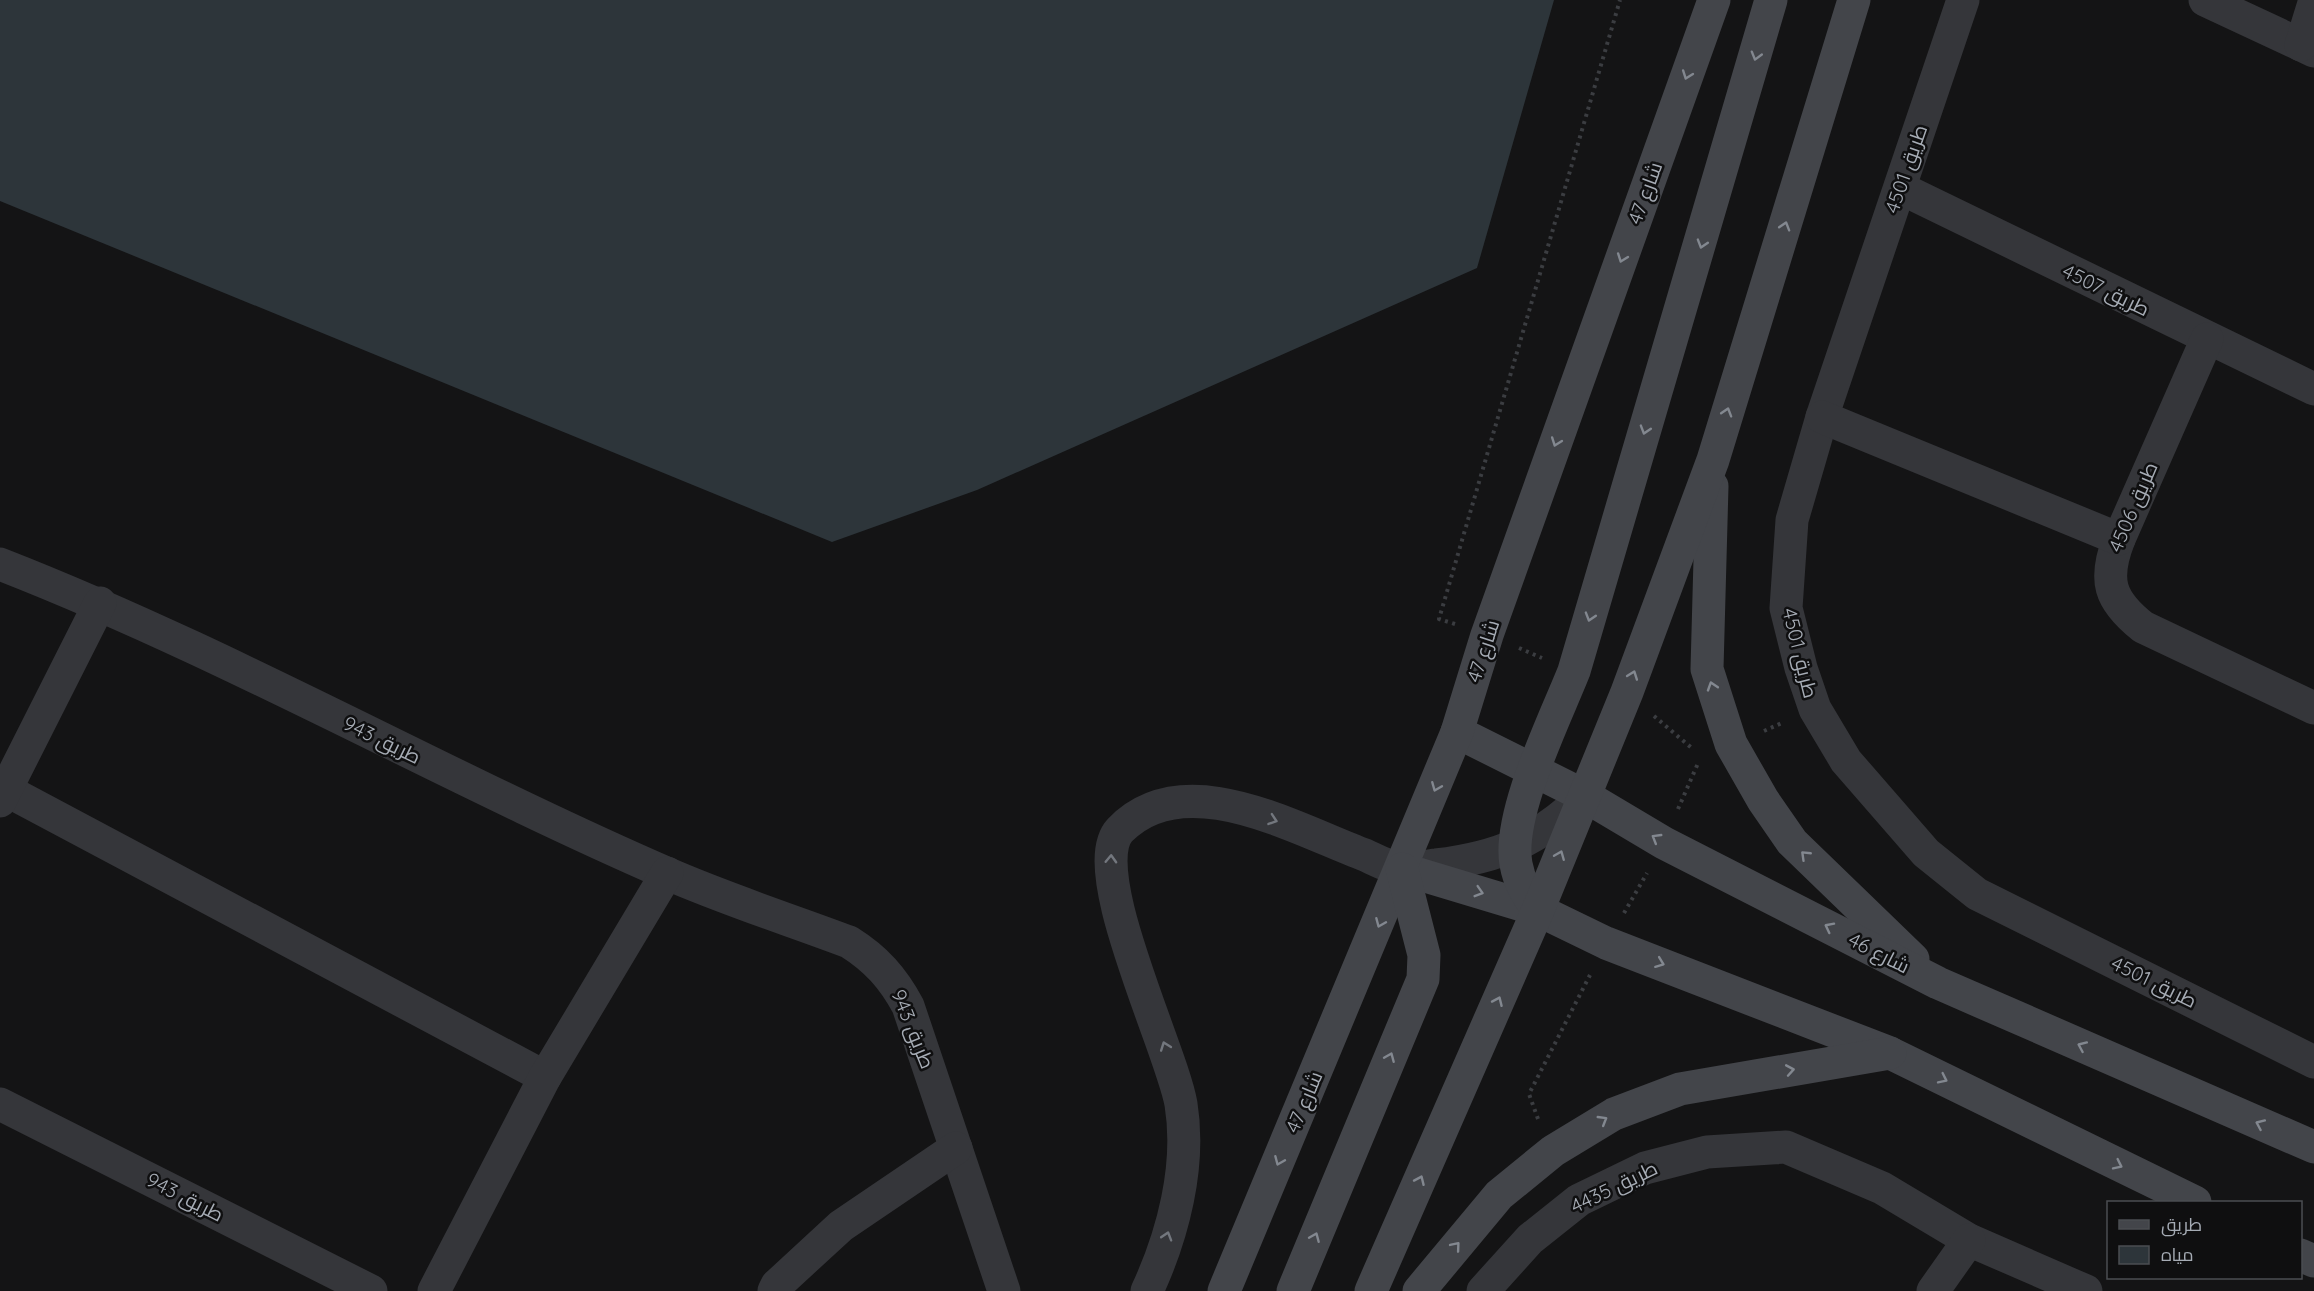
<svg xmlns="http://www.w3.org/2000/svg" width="2314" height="1291" viewBox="0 0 2314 1291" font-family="Quicksand,Cairo,sans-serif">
<rect width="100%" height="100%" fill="#141415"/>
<!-- water -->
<polygon fill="#2d353a" points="0,0 1554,0 1477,268 977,490 832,542 0,201"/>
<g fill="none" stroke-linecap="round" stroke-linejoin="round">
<!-- path -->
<g stroke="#3b3d41" stroke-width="4" stroke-dasharray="3 4.5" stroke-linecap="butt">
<polyline points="1455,624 1439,619 1620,0"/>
<polyline points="1519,648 1542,658"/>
<polyline points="1654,716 1694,750"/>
<polyline points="1764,731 1784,722"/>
<polyline points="1678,809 1699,761"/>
<polyline points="1624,913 1647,873"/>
<polyline points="1538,1119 1529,1094 1590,975"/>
</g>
<!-- street -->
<g stroke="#35363a" stroke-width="33">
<polyline points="1963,0 1822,417 1792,520 1786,608 1801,668 1815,709 1846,761 1926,853 1977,894 2314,1062"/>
<polyline points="2205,0 2314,51"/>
<polyline points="2301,45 2314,3"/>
<polyline points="1900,188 2314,389"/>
<path d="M2207,339L2119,539C2103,580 2109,600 2143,627L2314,708"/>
<polyline points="1822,417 2119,539"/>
<path d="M0,564C228,653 441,775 666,873C725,899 788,919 849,942C876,959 893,978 908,1006L1004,1291"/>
<polyline points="6,790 545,1077"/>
<polyline points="0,801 100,603"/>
<polyline points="0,1104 371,1291"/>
<polyline points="434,1291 545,1077 667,873"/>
<polyline points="774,1291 777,1285 841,1226 956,1148"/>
<path d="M1147,1291C1173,1235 1191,1166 1181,1104C1172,1050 1083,869 1120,830C1184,764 1295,829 1365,855C1376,860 1390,868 1402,869C1412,870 1426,866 1436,865C1501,857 1537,841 1585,796"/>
<polyline points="1483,1291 1530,1239 1579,1200 1645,1168 1707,1152 1786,1147 1882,1188 1969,1240 2086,1291"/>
<polyline points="1933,1291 1969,1240"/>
</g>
<!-- secondary -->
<g stroke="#43454a" stroke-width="33">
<polyline points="1712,486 1707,669 1731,744 1763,800 1792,842 1913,959"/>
<polyline points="1457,732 1585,796 1664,843 1938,983 2314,1147"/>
<polyline points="1402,869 1538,910 1606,943 1890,1053 2195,1202"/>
<path d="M1538,910C1528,896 1519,882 1516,864C1507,815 1555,719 1574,671L1771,0"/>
<polyline points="2300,1255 2314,1261"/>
<polyline points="1224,1291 1457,732 1487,635 1714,0"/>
<polyline points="1293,1291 1423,979 1424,955 1402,869"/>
<polyline points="1371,1291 1538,910 1627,692 1713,460 1854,0"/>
<polyline points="1419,1291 1499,1195 1553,1151 1614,1114 1680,1089 1890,1053"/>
</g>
</g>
<!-- one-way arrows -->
<defs><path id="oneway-chevron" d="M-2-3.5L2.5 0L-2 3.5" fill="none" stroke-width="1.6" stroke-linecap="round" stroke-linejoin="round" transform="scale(1.5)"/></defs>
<g stroke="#838890">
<use href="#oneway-chevron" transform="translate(1756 56) rotate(106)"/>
<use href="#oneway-chevron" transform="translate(1687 75) rotate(110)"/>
<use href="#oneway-chevron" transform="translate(1785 226) rotate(-73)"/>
<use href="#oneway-chevron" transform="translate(1702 244) rotate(107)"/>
<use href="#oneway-chevron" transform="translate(1622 258) rotate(110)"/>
<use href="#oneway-chevron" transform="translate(1727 412) rotate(-73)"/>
<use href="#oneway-chevron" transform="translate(1645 430) rotate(107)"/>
<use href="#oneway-chevron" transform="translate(1556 442) rotate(110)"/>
<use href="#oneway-chevron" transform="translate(1590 617) rotate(107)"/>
<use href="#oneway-chevron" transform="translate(1633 675) rotate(-70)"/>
<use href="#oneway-chevron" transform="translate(1712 686) rotate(-108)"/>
<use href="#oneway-chevron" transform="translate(1436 787) rotate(112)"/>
<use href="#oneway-chevron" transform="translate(1656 838) rotate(-149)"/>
<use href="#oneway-chevron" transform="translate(1560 855) rotate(-68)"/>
<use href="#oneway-chevron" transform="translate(1805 855) rotate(-136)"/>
<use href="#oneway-chevron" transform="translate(1479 892) rotate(17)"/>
<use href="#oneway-chevron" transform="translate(1380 923) rotate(113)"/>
<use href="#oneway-chevron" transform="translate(1829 927) rotate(-153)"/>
<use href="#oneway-chevron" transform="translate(1660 963) rotate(21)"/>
<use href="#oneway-chevron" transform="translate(1498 1001) rotate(-66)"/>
<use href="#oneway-chevron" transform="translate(2082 1046) rotate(-156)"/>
<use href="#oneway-chevron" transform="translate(1390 1057) rotate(-67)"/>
<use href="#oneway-chevron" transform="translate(1790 1070) rotate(-10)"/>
<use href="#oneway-chevron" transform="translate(1943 1079) rotate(26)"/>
<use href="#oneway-chevron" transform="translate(1603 1120) rotate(-31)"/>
<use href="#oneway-chevron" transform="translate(2260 1124) rotate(-156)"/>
<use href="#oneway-chevron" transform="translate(1279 1161) rotate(113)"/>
<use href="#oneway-chevron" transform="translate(2118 1165) rotate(26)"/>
<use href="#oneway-chevron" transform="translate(1420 1180) rotate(-66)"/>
<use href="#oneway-chevron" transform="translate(1315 1237) rotate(-67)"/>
<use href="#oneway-chevron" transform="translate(1456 1246) rotate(-50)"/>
</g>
<g stroke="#73777e">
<use href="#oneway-chevron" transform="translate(1273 820) rotate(19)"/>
<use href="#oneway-chevron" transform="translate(1111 859) rotate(-88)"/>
<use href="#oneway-chevron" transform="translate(1165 1046) rotate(-110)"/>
<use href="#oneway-chevron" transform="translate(1167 1236) rotate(-73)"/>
</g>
<g text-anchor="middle" stroke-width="5" stroke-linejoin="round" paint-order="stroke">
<!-- street labels -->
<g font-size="20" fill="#a6acb5" stroke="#0f0f10">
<text transform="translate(1906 169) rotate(-71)" y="7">طريق 4501</text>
<text transform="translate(1645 193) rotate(-70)" y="7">شارع 47</text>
<text transform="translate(2106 290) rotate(26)" y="7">طريق 4507</text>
<text transform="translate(2133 507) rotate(-67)" y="7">طريق 4506</text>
<text transform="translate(1483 651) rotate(-72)" y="7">شارع 47</text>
<text transform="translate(1800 653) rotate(76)" y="7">طريق 4501</text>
<text transform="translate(382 740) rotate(26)" y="7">طريق 943</text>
<text transform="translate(1879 953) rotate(27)" y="7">شارع 46</text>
<text transform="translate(2154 982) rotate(26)" y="7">طريق 4501</text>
<text transform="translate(913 1029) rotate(68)" y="7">طريق 943</text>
<text transform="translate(1304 1102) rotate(-67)" y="7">شارع 47</text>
<text transform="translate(1614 1187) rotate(-26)" y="7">طريق 4435</text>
<text transform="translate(185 1197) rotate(27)" y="7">طريق 943</text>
</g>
</g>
<!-- legend -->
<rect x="2107" y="1201" width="195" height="78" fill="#0f0f10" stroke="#4b4e52" stroke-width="1.5"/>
<rect x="2119" y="1220" width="30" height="9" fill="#43454a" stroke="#4b4e52" stroke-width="1.5"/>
<text x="2161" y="1231" font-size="18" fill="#a6acb5">طريق</text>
<rect x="2119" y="1246" width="30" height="18" fill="#2d353a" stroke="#4b4e52" stroke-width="1.5"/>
<text x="2161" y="1261" font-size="18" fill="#a6acb5">مياه</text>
</svg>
